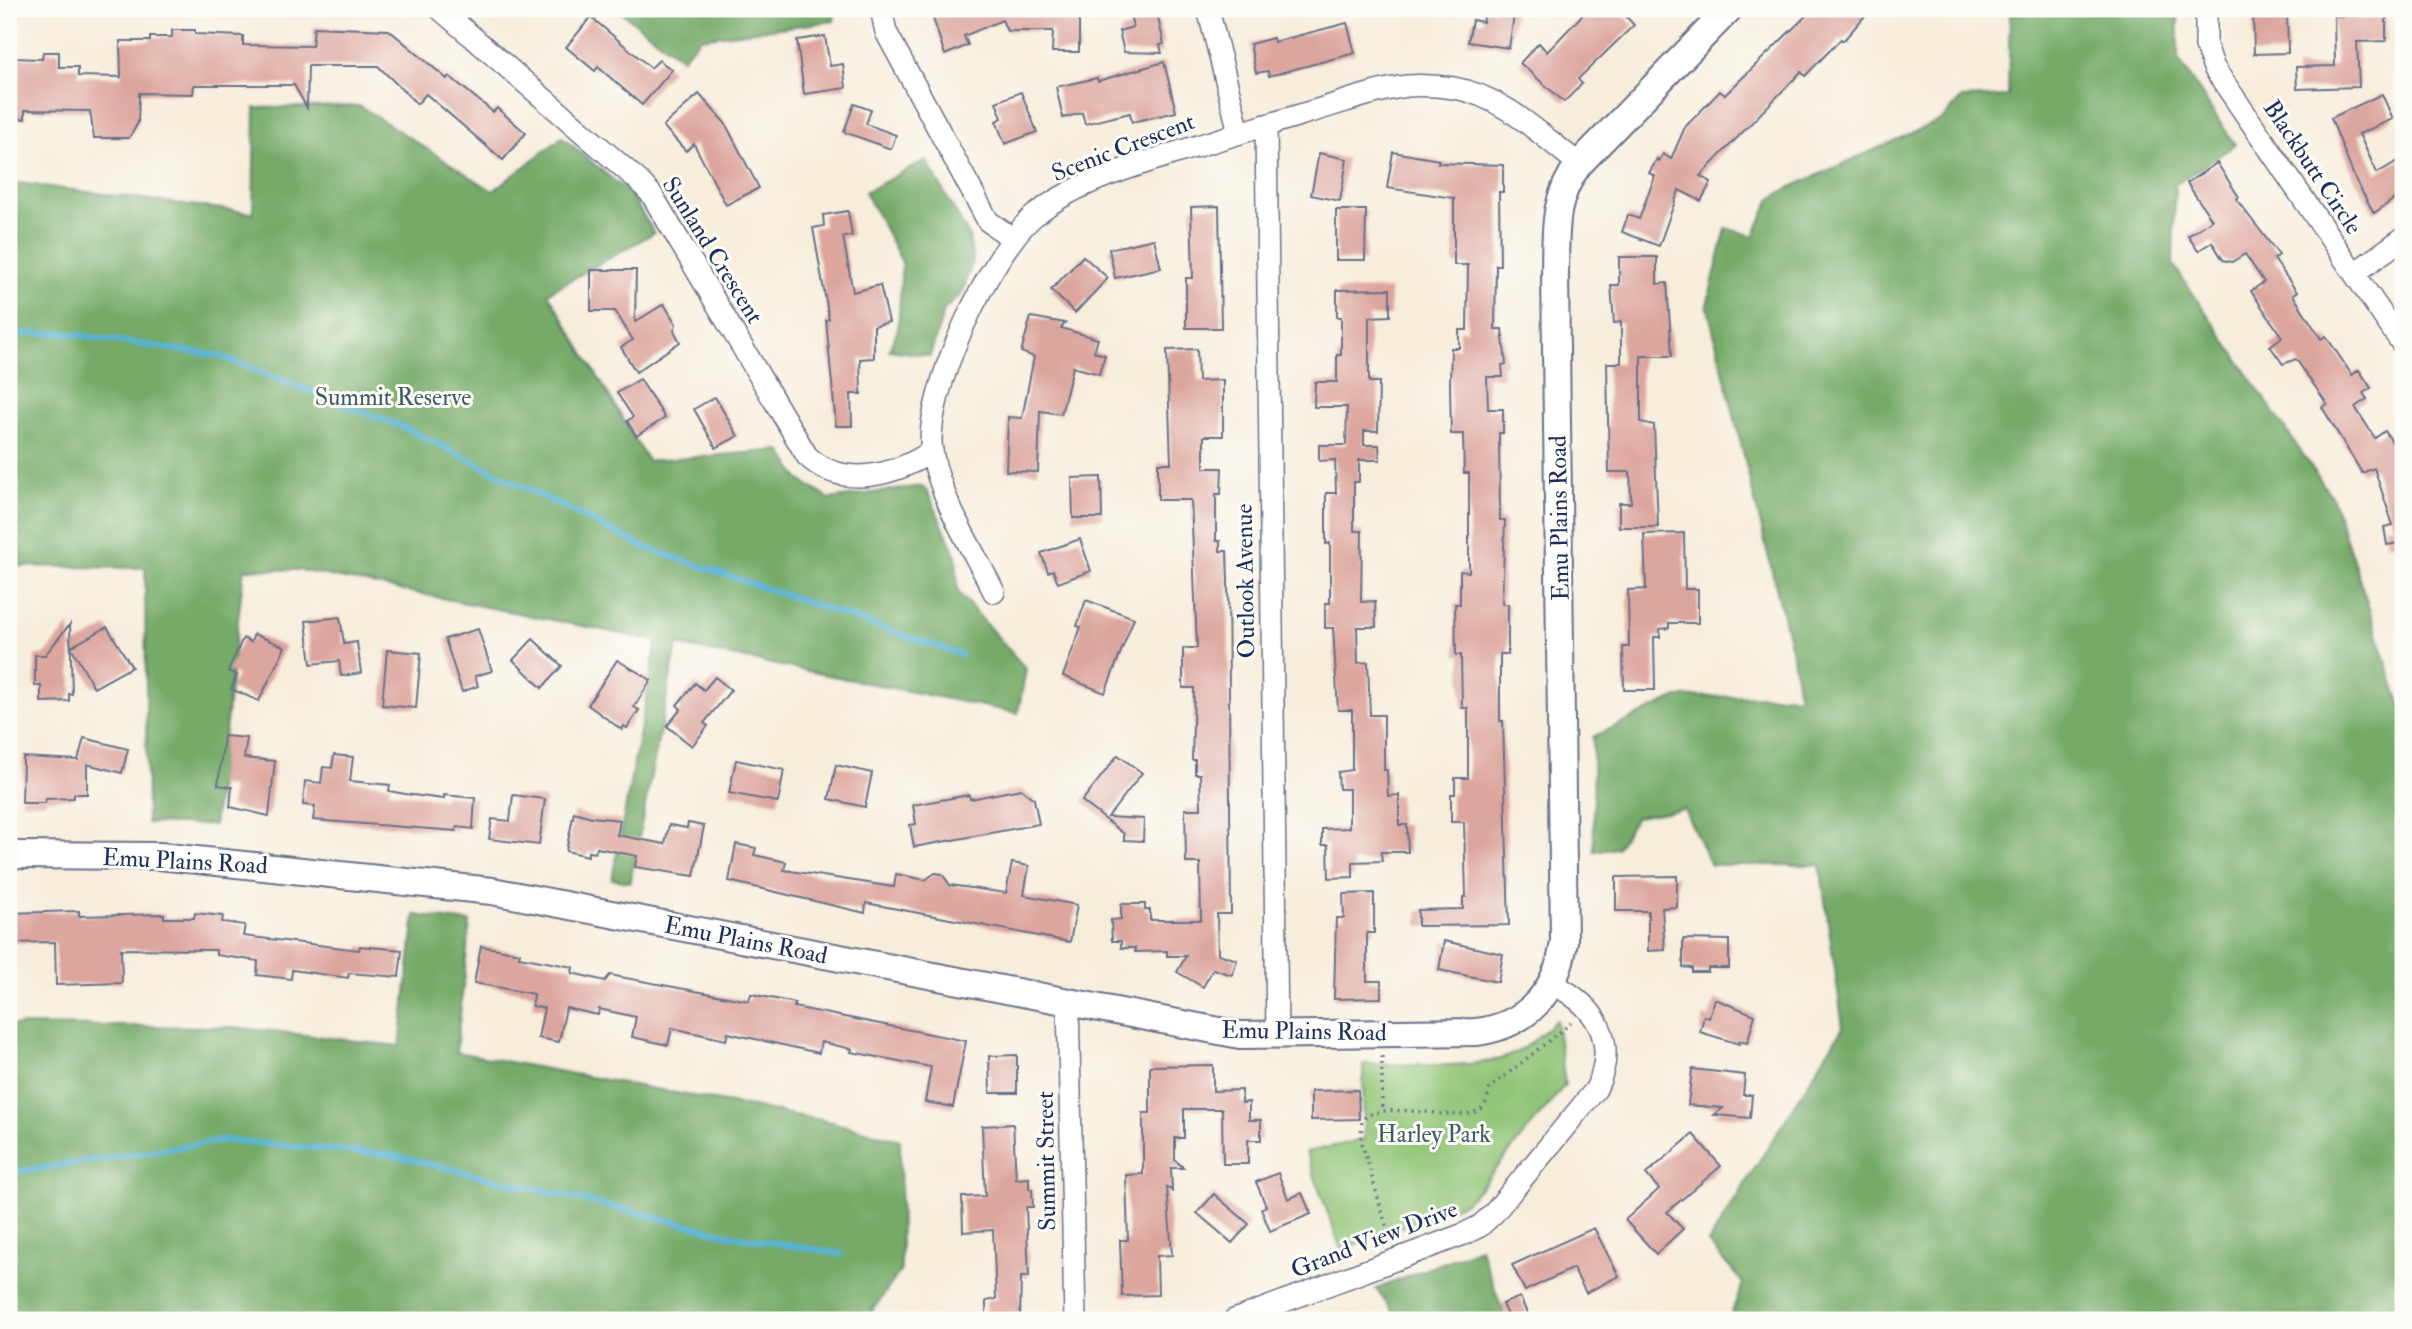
<svg xmlns="http://www.w3.org/2000/svg" width="2412" height="1329" viewBox="0 0 2412 1329" font-family="'IM FELL Double Pica',serif">
<rect width="100%" height="100%" fill="#fdfcf7"/>
<filter id="ink" filterUnits="userSpaceOnUse"><feTurbulence type="fractalNoise" baseFrequency=".0143" numOctaves="2"/><feDisplacementMap in="SourceGraphic" scale="14" xChannelSelector="R" yChannelSelector="G"/><feConvolveMatrix kernelMatrix="1 2 1 2 8 2 1 2 1" color-interpolation-filters="sRGB"/></filter>
<filter id="wash" filterUnits="userSpaceOnUse"><feTurbulence type="fractalNoise" baseFrequency=".00686" numOctaves="4" result="noise"/><feDisplacementMap in="SourceGraphic" scale="28" xChannelSelector="R" yChannelSelector="G"/><feGaussianBlur stdDeviation="1.57" result="paint"/><feColorMatrix in="noise" values="0 0 0 0 0 0 0 0 0 0 0 0 0 0 0 0 0 1.4 0 .05"/><feComposite in="paint" operator="in"/></filter>
<g filter="url(#wash)">
<rect width="100%" height="100%" fill="#f7eddb"/>
<!-- green -->
<path fill="#90c476" stroke="#567a6a" stroke-width="2" d="M1556,1020L1565,1085L1478,1190L1464,1203L1341,1250L1306,1152L1364,1140L1363,1064C1402,1064 1476,1070 1509,1056C1528,1048 1542,1033 1556,1020Z"/>
<!-- forest -->
<g fill="#74aa67" stroke="#486c62" stroke-width="2">
<polygon points="617,9 835,9 834,21 700,38 682,59"/>
<polygon points="2122,9 2178,9 2178,59 2235,145 2175,185 2173,264 2333,499 2403,712 2403,1320 1729,1320 1743,1283 1708,1243 1843,1027 1820,865 1711,865 1684,809 1636,817 1617,848 1594,851 1593,737 1677,697 1799,696 1793,657 1707,305 1726,228 1754,236 1770,200 1787,189 1943,119 1962,98 2008,96 2010,10 2122,13"/>
<polygon points="360,106 493,191 562,137 631,195 654,233 548,293 648,461 781,450 799,479 829,499 921,486 928,492 956,556 958,592 1026,669 1018,713 677,645 630,882 612,879 657,641 300,570 244,569 214,825 147,823 145,568 9,566 9,182 253,213 255,108"/>
<polygon points="926,160 969,236 973,261 962,293 944,310 930,356 889,350 898,329 902,262 865,192"/>
<polygon points="415,915 470,922 456,1052 832,1122 900,1140 901,1270 866,1320 9,1320 9,1025 234,1027 400,1046"/>
<polygon points="1480,1248 1506,1320 1427,1320 1422,1315 1393,1312 1376,1289"/>
</g>
<g fill="none" stroke-linecap="round" stroke-linejoin="round">
<!-- stream -->
<g stroke="#57b2d5" stroke-width="6">
<polyline points="9,334 64,333 220,356 410,430 644,547 962,655"/>
<polyline points="9,1173 224,1140 392,1155 735,1236 841,1254"/>
</g>
</g>
<g id="blocks">
<!-- building -->
<g fill="#dca59d">
<polygon points="930,9 1079,9 1079,52 1052,52 1053,31 1007,31 1002,20 964,36 968,45 945,55"/>
<polygon points="1129,9 1156,9 1164,44 1160,45 1162,53 1124,52 1119,31 1133,27"/>
<polygon points="1485,9 1515,9 1509,48 1468,42 1472,20 1483,22"/>
<polygon points="1588,9 1619,9 1634,25 1578,79 1582,84 1564,102 1520,63 1539,43 1547,52"/>
<polygon points="1813,9 1871,9 1843,41 1841,39 1805,76 1801,72 1700,176 1711,182 1701,201 1679,190 1659,246 1622,232 1628,215 1639,219 1655,176 1649,173 1657,159 1659,161 1663,154 1671,159 1685,127 1720,91 1725,95"/>
<polygon points="2253,9 2287,9 2288,53 2254,54"/>
<polygon points="2358,9 2386,9 2386,41 2357,42 2359,87 2297,89 2296,67 2335,66 2334,16 2358,16"/>
<polygon points="591,17 651,68 659,60 672,70 642,105 598,67 595,71 566,47"/>
<polygon points="1347,23 1355,53 1269,76 1268,71 1256,73 1250,44 1273,38 1274,42"/>
<polygon points="314,27 389,30 447,79 449,76 493,112 497,108 526,133 503,160 426,94 417,104 378,66 308,66 307,108 294,85 194,85 193,94 139,93 138,123 129,138 94,138 90,111 25,110 25,119 9,118 9,64 13,64 13,58 42,59 43,52 59,52 59,67 78,67 78,76 121,77 120,41 150,41 150,37 172,37 172,30 195,30 195,34 243,36 243,45 312,46"/>
<polygon points="825,36 830,66 843,64 846,88 804,94 797,40"/>
<polygon points="1164,62 1176,112 1132,122 1130,113 1085,124 1082,113 1063,118 1056,87 1097,78 1098,81"/>
<polygon points="1021,92 1037,132 1005,144 996,121 1002,118 996,102"/>
<polygon points="699,94 725,123 759,188 726,205 694,144 686,151 663,126"/>
<polygon points="2382,94 2393,119 2359,134 2377,173 2403,158 2403,193 2374,213 2355,179 2331,118"/>
<polygon points="854,104 871,110 866,124 896,135 891,149 844,132"/>
<polygon points="1393,152 1439,160 1438,163 1503,165 1503,192 1499,192 1500,265 1496,265 1495,329 1502,329 1506,364 1502,365 1503,377 1487,377 1488,409 1503,409 1503,433 1499,433 1500,520 1505,520 1502,604 1508,604 1508,654 1500,654 1500,721 1503,721 1509,925 1418,926 1418,910 1463,909 1463,897 1466,897 1464,822 1451,822 1451,794 1455,794 1455,778 1468,778 1468,708 1462,708 1461,655 1456,655 1455,604 1460,604 1460,571 1469,572 1469,473 1464,473 1463,434 1451,434 1450,383 1451,348 1459,348 1459,330 1467,330 1468,265 1454,265 1454,198 1387,188"/>
<polygon points="1319,153 1347,159 1340,201 1311,195"/>
<polygon points="2217,163 2239,197 2236,199 2279,255 2274,259 2297,292 2293,295 2321,339 2326,336 2352,375 2359,370 2371,388 2363,393 2367,399 2355,407 2375,438 2385,431 2403,459 2403,546 2399,543 2387,545 2384,527 2393,525 2374,468 2362,473 2322,407 2327,404 2296,359 2283,364 2270,346 2282,337 2251,291 2264,282 2245,254 2232,262 2223,260 2212,242 2198,251 2188,236 2212,220 2187,183"/>
<polygon points="1219,206 1221,328 1186,328 1186,278 1193,278 1191,207"/>
<polygon points="1336,210 1366,210 1365,260 1336,260"/>
<polygon points="848,211 852,236 843,237 853,292 880,285 889,322 874,326 874,358 860,359 861,394 851,394 852,426 836,426 826,320 829,319 813,228 824,226 823,215"/>
<polygon points="1154,239 1161,268 1115,278 1109,249"/>
<polygon points="1083,256 1108,278 1075,313 1051,290"/>
<polygon points="1619,257 1657,257 1657,284 1667,283 1672,356 1641,356 1641,422 1654,425 1658,527 1619,527 1619,503 1631,503 1630,472 1609,472 1607,363 1621,363 1621,322 1614,323 1611,285 1619,285"/>
<polygon points="591,270 636,270 635,322 664,304 676,324 674,331 680,342 636,372 621,347 633,340 615,311 591,311"/>
<polygon points="1390,289 1390,316 1369,317 1369,382 1379,382 1378,431 1364,431 1364,445 1379,445 1380,460 1359,460 1359,482 1354,482 1354,531 1362,531 1361,602 1375,601 1376,627 1357,627 1358,663 1368,662 1370,715 1384,715 1384,770 1387,770 1388,796 1399,795 1399,825 1407,825 1408,852 1381,852 1382,861 1353,862 1353,877 1329,878 1328,845 1322,845 1322,829 1349,828 1349,789 1339,789 1338,772 1352,770 1352,710 1338,710 1333,628 1325,628 1325,603 1330,603 1330,543 1326,544 1326,493 1336,493 1335,460 1319,461 1319,445 1346,445 1347,407 1314,407 1315,382 1337,382 1337,355 1341,355 1341,317 1337,317 1337,290"/>
<polygon points="1031,317 1065,323 1061,328 1098,339 1094,352 1105,355 1099,374 1073,367 1061,414 1040,411 1038,472 1006,471 1008,417 1022,418 1034,357 1021,352"/>
<polygon points="1197,349 1198,381 1223,380 1223,436 1204,436 1204,468 1222,468 1221,494 1216,494 1216,541 1220,541 1220,551 1227,551 1228,580 1231,914 1217,914 1218,954 1237,960 1232,975 1213,969 1203,987 1177,972 1186,956 1167,956 1167,951 1135,952 1135,948 1121,948 1121,941 1112,941 1111,920 1121,919 1121,904 1145,904 1145,910 1150,910 1150,920 1201,920 1200,863 1186,863 1185,809 1201,809 1200,774 1195,774 1195,760 1192,760 1194,688 1183,688 1183,648 1197,648 1191,500 1158,500 1158,463 1171,463 1167,350"/>
<polygon points="640,379 665,418 636,436 627,421 633,417 617,393"/>
<polygon points="715,397 738,436 716,448 694,409"/>
<polygon points="1101,477 1102,518 1073,518 1072,478"/>
<polygon points="1684,533 1685,589 1698,589 1698,623 1669,623 1669,628 1660,629 1660,637 1654,637 1655,690 1624,690 1623,647 1629,647 1628,590 1646,589 1644,534"/>
<polygon points="1080,539 1091,571 1058,583 1053,570 1048,572 1041,553"/>
<polygon points="1086,600 1134,618 1105,693 1063,676 1081,627 1077,626"/>
<polygon points="340,617 344,644 357,642 361,673 341,676 339,661 311,664 306,621"/>
<polygon points="70,624 72,694 69,694 69,701 41,702 41,686 35,686 35,655 45,655"/>
<polygon points="107,627 132,667 94,688 71,647"/>
<polygon points="478,629 492,671 475,676 478,686 462,692 445,639"/>
<polygon points="254,634 285,647 259,701 231,689 237,675 228,671 243,638 251,642"/>
<polygon points="533,639 562,666 542,688 513,660"/>
<polygon points="387,650 421,653 416,708 382,705"/>
<polygon points="617,660 651,680 634,707 639,710 627,728 624,726 622,730 588,705"/>
<polygon points="715,677 731,690 704,723 708,726 692,746 667,726 681,709 677,705 695,683 704,690"/>
<polygon points="224,736 247,738 244,758 275,761 269,816 230,807 232,787 218,785"/>
<polygon points="84,738 128,749 122,773 87,764 87,794 74,794 74,798 46,799 45,803 22,803 23,757 78,760"/>
<polygon points="334,755 353,757 350,781 390,785 389,791 405,794 444,799 444,795 475,798 473,829 457,827 456,831 313,820 315,806 303,805 305,781 321,783 323,767 332,768"/>
<polygon points="1118,755 1142,773 1108,817 1144,819 1143,841 1124,840 1124,834 1082,801"/>
<polygon points="736,760 784,770 778,802 729,793"/>
<polygon points="836,765 872,773 865,807 829,799"/>
<polygon points="1021,789 1034,799 1039,824 914,847 910,825 916,824 913,805 969,795 970,799"/>
<polygon points="513,795 545,799 539,845 489,839 492,819 510,821"/>
<polygon points="574,812 592,817 620,820 617,835 665,844 669,825 687,828 688,823 704,826 694,876 635,867 637,856 597,848 595,853 588,852 588,856 566,851"/>
<polygon points="736,844 756,848 754,855 786,862 784,870 894,887 896,874 925,880 935,873 942,874 950,885 1006,893 1012,863 1029,866 1024,895 1077,905 1070,942 866,903 865,913 729,881"/>
<polygon points="1677,876 1677,907 1662,908 1665,950 1648,951 1648,911 1616,911 1616,877"/>
<polygon points="1374,893 1374,933 1367,933 1367,981 1381,981 1381,998 1334,999 1336,918 1344,918 1343,894"/>
<polygon points="79,911 79,916 164,914 164,918 194,918 195,913 223,916 222,922 245,925 243,936 359,950 360,946 402,950 399,977 349,973 348,978 292,970 291,979 257,975 258,961 216,955 216,950 121,949 122,983 56,985 55,942 9,943 9,913"/>
<polygon points="1683,939 1729,940 1729,968 1708,968 1708,972 1692,972 1692,968 1683,967"/>
<polygon points="1444,941 1503,954 1498,982 1439,970"/>
<polygon points="481,946 520,953 519,957 573,967 572,973 605,981 610,975 749,1001 751,994 795,1003 794,1007 966,1041 953,1107 925,1102 931,1067 851,1052 852,1049 821,1042 819,1053 728,1033 726,1040 672,1028 668,1045 632,1037 636,1017 599,1009 598,1015 566,1008 559,1042 538,1038 544,1008 532,1006 534,994 474,983"/>
<polygon points="1715,999 1755,1015 1747,1043 1739,1041 1739,1044 1700,1032 1704,1016 1709,1018"/>
<polygon points="1017,1055 1017,1093 990,1093 989,1056"/>
<polygon points="1213,1065 1213,1091 1242,1090 1242,1103 1249,1102 1249,1120 1261,1120 1261,1140 1248,1140 1248,1164 1223,1164 1222,1109 1184,1109 1184,1138 1175,1138 1175,1160 1184,1168 1171,1168 1172,1191 1167,1187 1172,1255 1157,1256 1158,1295 1122,1296 1120,1240 1128,1240 1126,1175 1143,1174 1143,1113 1150,1113 1150,1066"/>
<polygon points="1692,1069 1745,1075 1743,1095 1752,1095 1750,1118 1714,1115 1723,1108 1688,1105"/>
<polygon points="1358,1090 1359,1119 1311,1120 1311,1091"/>
<polygon points="1013,1124 1016,1179 1029,1178 1029,1189 1032,1189 1033,1207 1026,1207 1029,1277 1021,1277 1020,1320 986,1320 986,1301 996,1299 993,1230 963,1232 962,1197 985,1196 982,1126"/>
<polygon points="1693,1134 1721,1166 1667,1212 1683,1229 1656,1254 1625,1220 1659,1189 1646,1174"/>
<polygon points="1278,1173 1288,1199 1302,1193 1311,1214 1270,1231 1261,1209 1266,1206 1256,1182"/>
<polygon points="1214,1194 1249,1224 1232,1243 1197,1213"/>
<polygon points="1594,1228 1619,1276 1586,1293 1573,1268 1525,1291 1512,1265"/>
<polygon points="1520,1297 1530,1320 1509,1320 1502,1304"/>
</g>
</g>
</g>
<g filter="url(#ink)">
<use href="#blocks" fill-opacity="0" stroke="#68728a" stroke-width="2"/>
<g fill="none" stroke-linecap="round" stroke-linejoin="round">
<defs>
<g id="minor">
<path d="M440,9L639,181L652,195L807,456C843,490 896,475 932,451"/>
<polyline points="881,9 886,32 988,221 1013,239"/>
<polyline points="1208,9 1239,132"/>
<polyline points="2206,9 2206,46 2214,68 2403,345"/>
<polyline points="1266,125 1277,1036"/>
<polyline points="2355,273 2403,238"/>
<path d="M994,592C972,548 941,501 932,452C922,397 991,251 1035,215C1073,184 1122,170 1169,155C1216,140 1263,126 1310,112C1341,103 1375,90 1407,86C1422,85 1439,86 1454,88C1503,96 1542,136 1579,164"/>
<polyline points="1068,1001 1075,1320"/>
<path d="M1234,1320L1464,1234L1480,1226L1494,1213L1596,1089C1619,1041 1596,1006 1553,984"/>
</g>
<path id="tertiary" d="M9,855L159,856L492,891L1240,1035L1476,1032C1527,1026 1558,991 1564,941L1555,275C1556,232 1552,200 1579,164L1729,9"/>
</defs>
<!-- minor casing -->
<use href="#minor" stroke="#68728a" stroke-width="24"/>
<!-- tertiary casing -->
<use href="#tertiary" stroke="#68728a" stroke-width="30"/>
<!-- path -->
<g stroke="#68728a" stroke-width="3.5" stroke-dasharray="2 5" stroke-linecap="butt">
<polyline points="1382,1056 1382,1110"/>
<path d="M1390,1239L1361,1140L1362,1120C1387,1095 1472,1130 1485,1104C1488,1100 1488,1093 1490,1088L1571,1023"/>
</g>
<!-- minor -->
<use href="#minor" stroke="#fff" stroke-width="21"/>
<!-- tertiary -->
<use href="#tertiary" stroke="#fff" stroke-width="26"/>
</g>
</g>
<g text-anchor="middle" stroke-width="6" stroke-linejoin="round" paint-order="stroke">
<!-- street labels -->
<g font-size="24" fill="#1b2f5e" stroke="#fdfcf7">
<text transform="translate(1123 147) rotate(-21)" y="8">Scenic Crescent</text>
<text transform="translate(2313 167) rotate(56)" y="8">Blackbutt Circle</text>
<text transform="translate(713 250) rotate(58)" y="8">Sunland Crescent</text>
<text transform="translate(1559 518) rotate(-91)" y="8">Emu Plains Road</text>
<text transform="translate(1245 581) rotate(-91)" y="8">Outlook Avenue</text>
<text transform="translate(185 861) rotate(3)" y="8">Emu Plains Road</text>
<text transform="translate(746 940) rotate(11)" y="8">Emu Plains Road</text>
<text transform="translate(1304 1031) rotate(1)" y="8">Emu Plains Road</text>
<text transform="translate(1046 1161) rotate(-91)" y="8">Summit Street</text>
<text transform="translate(1374 1239) rotate(-21)" y="8">Grand View Drive</text>
</g>
<!-- park labels -->
<g font-size="24" fill="#3e5c65" stroke="#fdfcf7">
<text x="393" y="405">Summit Reserve</text>
<text x="1434" y="1142">Harley Park</text>
</g>
</g>
<!-- margin -->
<rect width="2412" height="1329" fill="none" stroke="#fdfcf7" stroke-width="35"/>
</svg>
